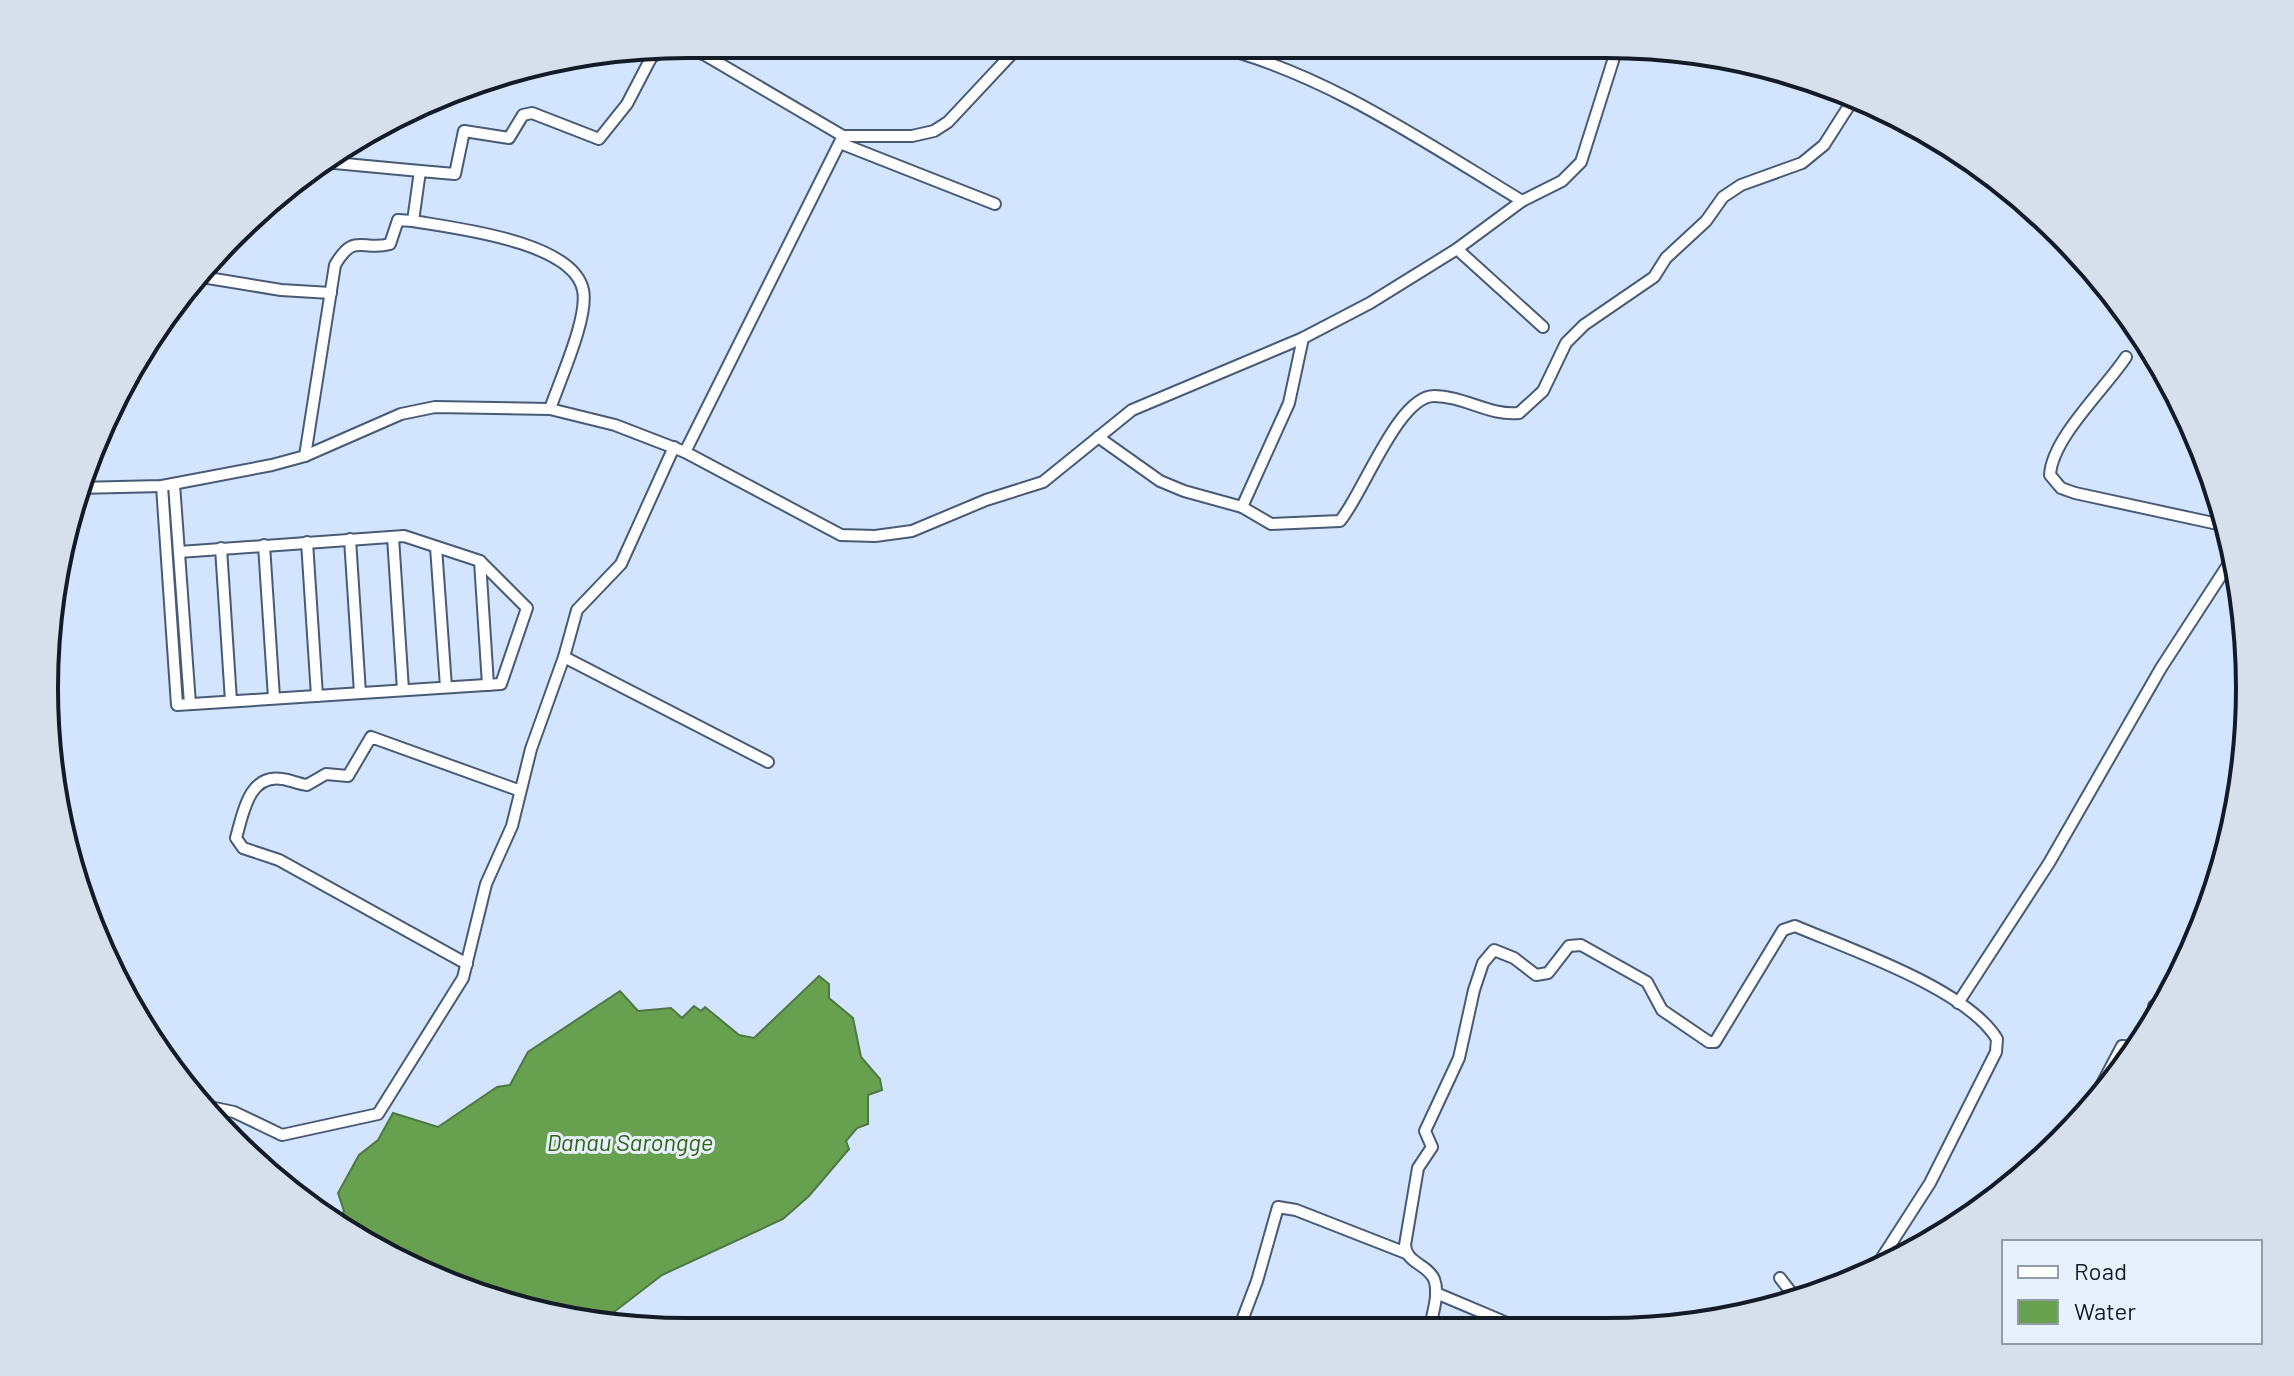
<svg xmlns="http://www.w3.org/2000/svg" width="2294" height="1376" viewBox="0 0 2294 1376" font-family="Barlow,sans-serif">
<rect width="100%" height="100%" fill="#d2e4fe"/>
<!-- water -->
<polygon fill="#67a04f" stroke="#4e7843" stroke-width="2" points="819,976 829,984 829,998 853,1018 861,1057 880,1079 882,1090 868,1095 868,1124 857,1128 846,1141 849,1149 809,1196 783,1219 662,1275 601,1322 481,1298 337,1227 344,1211 338,1193 359,1155 378,1140 393,1113 438,1127 497,1087 510,1085 528,1052 620,991 638,1011 671,1008 682,1018 694,1006 701,1011 705,1007 739,1035 754,1038"/>
<g fill="none" stroke-linecap="round" stroke-linejoin="round">
<defs>
<g id="minor">
<path d="M1211,45C1325,73 1423,141 1522,201"/>
<polyline points="670,47 684,47 705,55 843,136 912,136 934,131 948,122 1021,44"/>
<polyline points="840,143 995,204"/>
<polyline points="324,162 420,171"/>
<path d="M413,221C453,228 573,241 583,290C589,317 559,382 550,409"/>
<polyline points="1457,249 1543,327"/>
<polyline points="202,277 281,290 331,293"/>
<path d="M2126,357C2105,389 2052,438 2050,475L2061,488L2075,493L2227,526"/>
<path d="M1098,437L1160,481L1184,491L1242,507L1271,524L1340,521C1363,494 1398,396 1434,396C1464,396 1489,416 1519,413L1543,391L1566,343L1584,325L1654,277L1666,258L1706,221L1723,197L1741,185L1802,163L1824,145L1854,98"/>
<polyline points="674,447 621,564 577,610 564,657 768,762"/>
<polyline points="685,452 843,136"/>
<path d="M305,456L335,265C355,231 362,252 390,244L398,220L413,221L420,171L455,174L464,131L509,138L523,115L532,113L599,139L627,104L651,58L665,48"/>
<polyline points="174,484 190,704"/>
<polyline points="162,486 177,705 501,684 527,608 480,561 404,536 179,552"/>
<polyline points="77,488 162,486 272,465 305,456 401,414 435,407 550,409 615,425 685,452 841,535 875,536 912,531 986,500 1043,482 1132,410 1303,338 1370,303 1457,249 1522,201 1562,181 1581,162 1618,45"/>
<polyline points="83,488 84,470"/>
<polyline points="1242,507 1289,403 1303,338"/>
<polyline points="393,537 403,690"/>
<polyline points="350,539 360,693"/>
<polyline points="307,542 317,696"/>
<polyline points="264,545 274,698"/>
<polyline points="436,547 446,687"/>
<polyline points="221,548 231,701"/>
<polyline points="480,561 488,685"/>
<path d="M467,964L279,860L243,848L236,838C243,814 248,774 282,779C291,780 298,784 307,785L326,774L348,776L371,737L518,790"/>
<polyline points="2170,992 2171,985 2178,978"/>
<polyline points="1958,1003 2049,863 2161,668 2235,554"/>
<polyline points="2154,1006 2163,1006"/>
<polyline points="2093,1101 2122,1046 2141,1047"/>
<polyline points="205,1106 234,1112 282,1135 378,1114 463,978 486,884 512,826 531,749 564,657"/>
<polyline points="1780,1278 1797,1300"/>
<polyline points="1436,1293 1526,1331"/>
<polyline points="1238,1331 1257,1281 1278,1207 1296,1210 1406,1253"/>
<path d="M1429,1331C1432,1315 1440,1294 1434,1279C1427,1264 1406,1263 1405,1245L1418,1168L1432,1147L1425,1131L1459,1058L1474,990L1483,963L1494,950L1514,958L1536,975L1548,973L1569,946L1581,945L1647,982L1662,1010L1709,1042H1715L1783,930L1795,926C1849,949 1967,989 1997,1039L1996,1052L1930,1183L1876,1267"/>
</g>
</defs>
<!-- minor casing -->
<use href="#minor" stroke="#485b76" stroke-width="14"/>
<!-- minor -->
<use href="#minor" stroke="#fff" stroke-width="10"/>
</g>
<g text-anchor="middle" stroke-width="6" stroke-linejoin="round" paint-order="stroke">
<!-- water labels -->
<g font-size="24" font-style="italic" fill="#2f6511" stroke="#e7f0fd">
<text x="630" y="1151">Danau Sarongge</text>
</g>
</g>
<!-- crop -->
<path d="M0 0H2294V1376H0ZM688 58H1606A630 630 0 0 1 2236 688V688A630 630 0 0 1 1606 1318H688A630 630 0 0 1 58 688V688A630 630 0 0 1 688 58Z" fill="#d6dfec" fill-rule="evenodd"/>
<path fill="none" stroke="#131b27" stroke-width="4" d="M688 58H1606A630 630 0 0 1 2236 688V688A630 630 0 0 1 1606 1318H688A630 630 0 0 1 58 688V688A630 630 0 0 1 688 58Z"/>
<!-- legend -->
<rect x="2002" y="1240" width="260" height="104" fill="#e7f0fd" stroke="#929ba7" stroke-width="2"/>
<rect x="2018" y="1266" width="40" height="12" fill="#ffffff" stroke="#929ba7" stroke-width="2"/>
<text x="2074" y="1280" font-size="24" fill="#131b27">Road</text>
<rect x="2018" y="1300" width="40" height="24" fill="#67a04f" stroke="#929ba7" stroke-width="2"/>
<text x="2074" y="1320" font-size="24" fill="#131b27">Water</text>
</svg>
